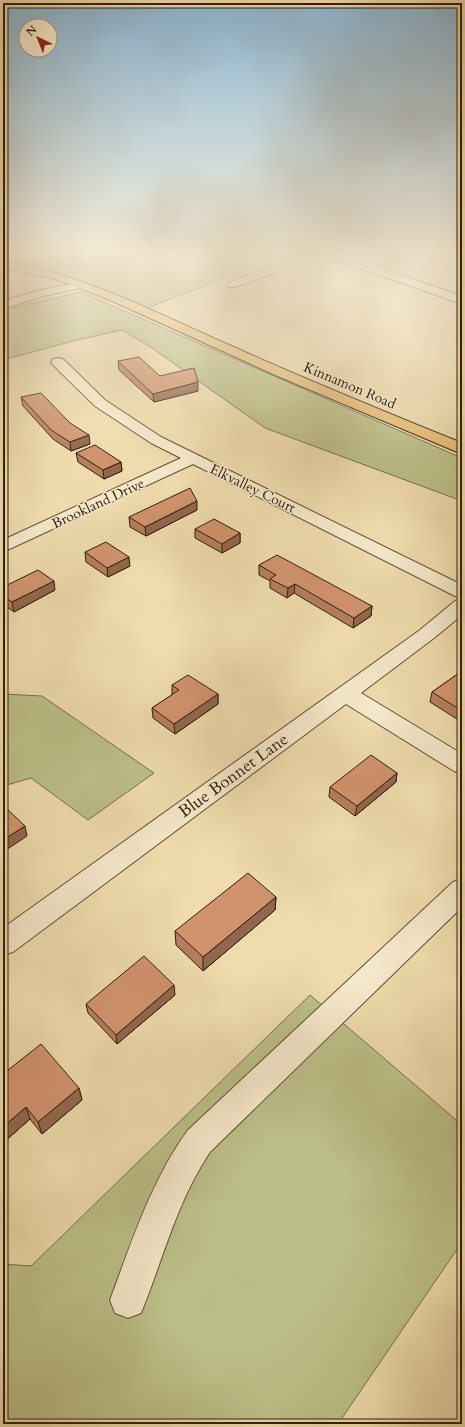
<svg xmlns="http://www.w3.org/2000/svg" width="465" height="1427" viewBox="0 0 465 1427" font-family="Cardo,serif">
<rect width="100%" height="100%" fill="#efdbad"/>
<filter id="stains"><feTurbulence type="fractalNoise" baseFrequency=".005" numOctaves="4"/><feColorMatrix values="0 0 0 0 .2 0 0 0 0 .09 0 0 0 0 .02 0 0 0 .5 -.17"/></filter>
<radialGradient id="worn" r=".72"><stop offset=".6" stop-color="#630" stop-opacity="0"/><stop offset="1" stop-color="#630" stop-opacity=".3"/></radialGradient>
<!-- green -->
<g fill="#bcbf88" stroke="#76704a">
<path d="M3,254H212L251,268L144,309C99,288 53,265 3,261Z"/>
<polygon points="81,292 462,458 462,501 265,428 152,348 122,330 73,341 3,360 3,310"/>
<polygon points="3,694 42,696 154,773 88,820 31,778 3,786"/>
<polygon points="310,995 462,1125 462,1242 338,1424 3,1424 3,1264 31,1266"/>
</g>
<g fill="none" stroke-linecap="round" stroke-linejoin="round">
<defs>
<g id="minor">
<polygon points="305,254 320,254 319,256 236,287 228,287 226,285 228,283"/>
<polygon points="324,254 340,254 462,296 462,304 325,256"/>
<polygon points="81,282 87,285 85,287 43,296 3,309 3,301 37,291"/>
<polygon points="58,358 63,359 105,400 161,437 462,585 462,598 455,596 193,464 3,552 3,540 181,458 151,443 95,406 53,365 51,362 53,359"/>
<polygon points="462,599 462,615 434,638 361,693 462,754 462,774 454,771 346,704 13,952 3,955 3,928 420,630 455,601"/>
<path d="M462,879V907L210,1152C176,1203 164,1257 141,1313L128,1318L115,1313L110,1300C132,1241 151,1181 188,1130L453,882Z"/>
</g>
<path id="major" d="M3,262C85,275 152,311 227,344C305,379 383,411 462,443V454L275,375L110,300L55,279L3,268Z"/>
</defs>
<!-- minor casing -->
<use href="#minor" stroke="#604f34" stroke-width="2"/>
<!-- major casing -->
<use href="#major" stroke="#30200c" stroke-width="2"/>
<!-- minor -->
<use href="#minor" fill="#f5e8ca" fill-rule="evenodd"/>
<!-- major -->
<use href="#major" fill="#e8be76" fill-rule="evenodd"/>
</g>
<!-- wall -->
<g fill="#b47e5f" stroke="#30200c">
<polygon points="118,361 160,376 198,391 154,402 119,370"/>
<polygon points="21,397 70,423 90,444 71,451 53,439 23,406"/>
<polygon points="76,453 121,462 122,471 104,479 78,462"/>
<polygon points="197,510 146,536 130,527 129,517"/>
<polygon points="195,529 240,533 240,543 222,553 195,538"/>
<polygon points="85,552 130,566 108,577 86,562"/>
<polygon points="259,565 372,606 371,616 353,628 294,593 287,598 270,588 270,581 259,575"/>
<polygon points="3,587 55,590 14,612 3,604"/>
<polygon points="462,671 462,715 457,719 430,702 432,692"/>
<polygon points="172,685 218,694 218,704 175,734 153,718 152,708 172,695"/>
<polygon points="397,773 396,782 355,816 329,797 330,787"/>
<polygon points="276,897 275,910 203,971 176,945 175,931"/>
<polygon points="175,995 117,1044 88,1013 86,1004"/>
<polygon points="3,1074 79,1088 82,1100 42,1134 30,1119 3,1143"/>
</g>
<!-- shaded-wall -->
<g fill="#92674d" stroke="#30200c">
<polygon points="198,382 198,391 154,402 153,394"/>
<polygon points="89,435 90,444 71,451 70,442"/>
<polygon points="121,462 122,471 104,479 103,470"/>
<polygon points="197,501 197,510 146,536 145,527"/>
<polygon points="240,533 240,543 222,553 222,544"/>
<polygon points="129,557 130,566 108,577 107,568"/>
<polygon points="54,581 55,590 14,612 12,602"/>
<polygon points="295,584 294,593 287,598 288,588"/>
<polygon points="372,606 371,616 353,628 354,618"/>
<polygon points="218,694 218,704 175,734 174,724"/>
<polygon points="462,707 462,715 457,719 459,709"/>
<polygon points="397,773 396,782 355,816 357,806"/>
<polygon points="25,826 27,836 3,852 3,840"/>
<polygon points="276,897 275,910 203,971 203,957"/>
<polygon points="174,985 175,995 117,1044 116,1035"/>
<polygon points="79,1088 82,1100 42,1134 38,1122"/>
<polygon points="26,1107 30,1119 3,1143 3,1127"/>
</g>
<!-- building -->
<g fill="#d1936e" stroke="#30200c">
<polygon points="139,357 160,376 194,368 198,382 153,394 118,361"/>
<polygon points="41,393 70,423 89,435 70,442 51,430 21,397"/>
<polygon points="95,445 121,462 103,470 76,453"/>
<polygon points="190,488 197,501 145,527 129,517"/>
<polygon points="214,519 240,533 222,544 195,529"/>
<polygon points="106,542 129,557 107,568 85,552"/>
<polygon points="277,555 372,606 354,618 295,584 288,588 270,579 276,575 259,565"/>
<polygon points="38,570 54,581 12,602 3,596 3,587"/>
<polygon points="462,671 462,707 459,709 432,692"/>
<polygon points="188,675 218,694 174,724 152,708 179,690 172,685"/>
<polygon points="371,755 397,773 357,806 330,787"/>
<polygon points="3,805 25,826 3,840"/>
<polygon points="248,873 276,897 203,957 175,931"/>
<polygon points="144,956 174,985 116,1035 86,1004"/>
<polygon points="41,1044 79,1088 38,1122 26,1107 3,1127 3,1074"/>
</g>
<!-- sky -->
<linearGradient id="sky" x2="0" y2="1"><stop stop-color="#8bb6d4"/><stop offset="0.56" stop-color="#f8efda"/><stop offset="1" stop-color="#f8efda" stop-opacity="0"/></linearGradient>
<rect width="465" height="454" fill="url(#sky)"/>
<g text-anchor="middle" stroke-width="3" stroke-linejoin="round" paint-order="stroke">
<!-- far-street labels -->
<g font-size="14" fill="#30200c" stroke="#f5e8ca">
<text transform="translate(350 385) rotate(23)" y="5">Kinnamon Road</text>
<text transform="translate(253 488) rotate(26)" y="5">Elkvalley Court</text>
<text transform="translate(98 503) rotate(-25)" y="5">Brookland Drive</text>
</g>
<!-- street labels -->
<g font-size="17" fill="#30200c" stroke="#f5e8ca">
<text transform="translate(233 775) rotate(-36)" y="6">Blue Bonnet Lane</text>
</g>
</g>
<!-- margin -->
<rect width="465" height="1427" fill="none" stroke="#efdbad" stroke-width="16"/>
<rect x="4" y="4" width="457" height="1419" fill="none" stroke="#30200c" stroke-width="2"/>
<rect x="8" y="8" width="449" height="1411" fill="none" stroke="#30200c"/>
<!-- north arrow -->
<g transform="translate(38 38) rotate(317)"><circle r="19" fill="#f5e8ca" stroke="#a6987e"/>
<path d="M0-3L7 15L0 10L-7 15Z" fill="#8f2418"/>
<text y="-6" font-size="11" font-weight="bold" text-anchor="middle" fill="#30200c">N</text>
</g>
<rect width="100%" height="100%" filter="url(#stains)"/>
<rect width="100%" height="100%" fill="url(#worn)"/>
</svg>
